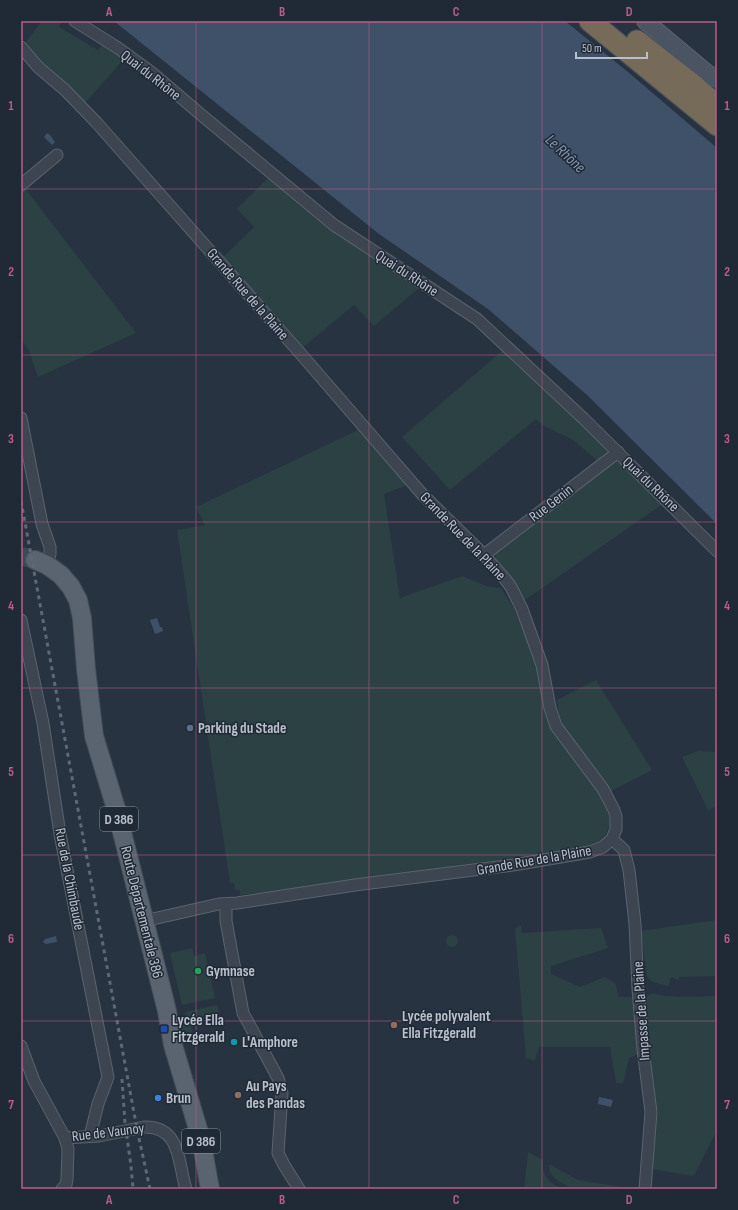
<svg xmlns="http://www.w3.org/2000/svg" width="738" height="1210" viewBox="0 0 738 1210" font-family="'Sofia Sans Condensed',sans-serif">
<rect width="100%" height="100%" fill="#283341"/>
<!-- green -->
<g fill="#2b4143">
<polygon points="42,21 62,21 59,27 98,50 102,45 124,59 84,104 44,65 26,42"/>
<polygon points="268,178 325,224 419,288 374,326 354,305 301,349 221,259 254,227 237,209"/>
<polygon points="24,187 136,333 38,377 29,350 21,340 21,190"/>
<polygon points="503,350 608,450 597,460 573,440 544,426 536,419 450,490 402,437"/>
<path d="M358,430L407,485L384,494L400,598L462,576L489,587L501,588L515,610L539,666L562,742L599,794L609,815L610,820L609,827L605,836L598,844L591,846C533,855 475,863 417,871C358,879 300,889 240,895L239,890L236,891L234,883H230L177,530L205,525L196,507Z"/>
<polygon points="618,458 664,503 525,600 510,577 496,561 495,553"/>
<polygon points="596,680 652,770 611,791 564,727 559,717 557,700"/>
<polygon points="698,751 717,752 717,806 708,810 682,757"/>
<polygon points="717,920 717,976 679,977 679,981 671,977 668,986 653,982 647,977 641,931"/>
<polygon points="521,925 522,933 601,928 608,948 551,966 551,974 580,987 605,977 615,983 619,997 634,997 640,1054 629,1058 623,1084 616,1083 610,1047 539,1047 535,1061 526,1058 515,929"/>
<circle cx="452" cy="941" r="6"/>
<polygon points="192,948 194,956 205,953 215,998 182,1005 170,953"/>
<path d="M653,993C667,999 700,996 717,996V1130L694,1176L651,1169L643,1001L649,995Z"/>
<polygon points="217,1005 219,1012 187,1020 185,1012"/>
<polygon points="190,1024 193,1034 182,1037 181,1026"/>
<path d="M528,1152L543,1160C542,1177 548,1181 562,1189H524Z"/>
<polygon points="549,1164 578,1180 634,1189 573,1189 558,1181 554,1177 550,1172"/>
</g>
<!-- water -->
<g fill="#3f5169">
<polygon points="114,21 565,21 628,72 717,148 717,524 587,395 488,309 379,234"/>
<polygon points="47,133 50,135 55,142 52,145 44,137"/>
<polygon points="157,618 160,627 162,627 163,631 155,634 150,620"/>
<polygon points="56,936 57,942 46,944 43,942 45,939"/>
<polygon points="599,1097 613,1100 611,1107 598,1104"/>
</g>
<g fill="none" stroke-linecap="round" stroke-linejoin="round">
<!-- primary-tunnel -->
<polyline stroke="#3e4856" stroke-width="18" stroke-dasharray="18 9" stroke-linecap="butt" points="21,556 35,560"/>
<defs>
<g id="street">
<polyline points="75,21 118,48 151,72 205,118 334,225 477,319 584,419 717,551"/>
<polyline points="21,47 38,67 65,90 96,122 300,353 422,494 484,555 505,579 511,587 522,609 542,665 550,708 556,726 603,789 614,810 616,816 616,829 612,839 603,847 590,852 513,865 355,885 237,903 219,904 144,921"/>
<polyline points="21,185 57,155"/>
<polyline points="21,418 42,524 50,547 50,554 47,565"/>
<polyline points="484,555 618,452"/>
<polyline points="21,620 43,723 60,834 108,1077 98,1104 90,1136"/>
<polyline points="612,839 624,850 629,870 635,924 638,989 643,1049 651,1112 645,1189"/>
<polyline points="226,904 226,921 243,1013 278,1078 282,1093 278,1153 284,1165 299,1189"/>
<polyline points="21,1046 34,1081 65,1138 68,1149 67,1179 66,1185 62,1189"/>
<path d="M65,1138L99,1136L144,1127C181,1126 178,1163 186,1189"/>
</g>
<polyline id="secondary" points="645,21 706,72 717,79"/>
<polyline id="primary" points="35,560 47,565 61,575 71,587 78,600 82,618 86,669 94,736 117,812 167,1011 173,1045 201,1139 210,1189"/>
<g id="highway">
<polyline points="590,21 717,125"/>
<polyline points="637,41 692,84 717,106"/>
</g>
</defs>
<!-- street casing -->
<use href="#street" stroke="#5a636e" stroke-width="13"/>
<!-- secondary casing -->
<use href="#secondary" stroke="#5a636e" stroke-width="18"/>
<!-- primary casing -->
<use href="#primary" stroke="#454e5a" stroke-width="20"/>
<!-- highway casing -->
<use href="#highway" stroke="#46505b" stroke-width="23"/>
<!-- street -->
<use href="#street" stroke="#3c4550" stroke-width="11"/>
<!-- secondary -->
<use href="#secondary" stroke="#4a5463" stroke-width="16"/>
<!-- primary -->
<use href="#primary" stroke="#5a6470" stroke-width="18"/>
<!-- highway -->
<use href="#highway" stroke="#766a59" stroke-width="21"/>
<!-- rail -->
<g stroke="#5e6977" stroke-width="3" stroke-dasharray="4 4" stroke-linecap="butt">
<polyline points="21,501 137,1129 150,1189"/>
<polyline points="122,1079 125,1123 131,1166 133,1189"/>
</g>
</g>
<!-- grid -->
<path fill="none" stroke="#be5b88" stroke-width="1" stroke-opacity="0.55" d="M196,21V1189M369,21V1189M542,21V1189M21,189H717M21,355H717M21,522H717M21,688H717M21,855H717M21,1021H717"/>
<!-- markers -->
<circle fill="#5c6f8a" stroke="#202a36" stroke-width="1.5" cx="190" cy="728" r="4"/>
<circle fill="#2e9e5b" stroke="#202a36" stroke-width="1.5" cx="198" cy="971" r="4"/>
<g fill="#8d6e63" stroke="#202a36" stroke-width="1.5">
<circle cx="394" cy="1025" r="4"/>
<circle cx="238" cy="1095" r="4"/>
</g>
<rect fill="#1a4fb4" stroke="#202a36" stroke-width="1.5" x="160" y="1025" width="8" height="8" rx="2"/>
<circle fill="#0f9aa8" stroke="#202a36" stroke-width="1.5" cx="234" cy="1042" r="4"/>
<circle fill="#3f7fe0" stroke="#202a36" stroke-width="1.5" cx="158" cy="1098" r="4"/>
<g text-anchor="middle" stroke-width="3" stroke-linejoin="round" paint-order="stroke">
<!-- shield labels -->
<g fill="#202a36" stroke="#8b939e" stroke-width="1">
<rect x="100" y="807" width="38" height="24" rx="3"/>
<rect x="182" y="1129" width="38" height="24" rx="3"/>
</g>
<g font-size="14" font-weight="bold" fill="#b9c0cb">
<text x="119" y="824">D 386</text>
<text x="201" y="1146">D 386</text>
</g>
<!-- street labels -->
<g font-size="15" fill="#b9c0cb" stroke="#202a36">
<text transform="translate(151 75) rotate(38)" y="5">Quai du Rhône</text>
<text transform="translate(407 273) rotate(33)" y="5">Quai du Rhône</text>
<text transform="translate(248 294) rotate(49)" y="5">Grande Rue de la Plaine</text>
<text transform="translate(651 484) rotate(44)" y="5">Quai du Rhône</text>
<text transform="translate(551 503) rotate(-38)" y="5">Rue Genin</text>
<text transform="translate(463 536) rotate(46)" y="5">Grande Rue de la Plaine</text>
<text transform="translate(534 860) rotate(-10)" y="5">Grande Rue de la Plaine</text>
<text transform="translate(70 879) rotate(79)" y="5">Rue de la Chimbaude</text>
<text transform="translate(142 912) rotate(76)" y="5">Route Départementale 386</text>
<text transform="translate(641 1011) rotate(-94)" y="5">Impasse de la Plaine</text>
<text transform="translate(108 1132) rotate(-7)" y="5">Rue de Vaunoy</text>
</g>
<!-- poi labels -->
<g font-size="15" font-weight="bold" fill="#b9c0cb" stroke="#202a36" text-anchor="start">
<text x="198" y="733">Parking du Stade</text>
<text x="206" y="976">Gymnase</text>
<text x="402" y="1021">Lycée polyvalent<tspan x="402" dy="17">Ella Fitzgerald</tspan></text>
<text x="172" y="1025">Lycée Ella<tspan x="172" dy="17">Fitzgerald</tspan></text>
<text x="242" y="1047">L'Amphore</text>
<text x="246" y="1091">Au Pays<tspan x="246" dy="17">des Pandas</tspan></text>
<text x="166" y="1103">Brun</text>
</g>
<!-- water labels -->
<g font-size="16" font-style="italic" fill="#8297b1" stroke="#202a36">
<text transform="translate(566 153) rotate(43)" y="6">Le Rhône</text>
</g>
</g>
<!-- border -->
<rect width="738" height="1210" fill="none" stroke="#202a36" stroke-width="44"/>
<!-- scale -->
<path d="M576 52v6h71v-6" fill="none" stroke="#b9c0cb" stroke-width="2"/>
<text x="582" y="52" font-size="12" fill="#b9c0cb" stroke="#202a36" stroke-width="3" paint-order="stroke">50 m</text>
<rect x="22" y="22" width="694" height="1166" fill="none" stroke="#be5b88" stroke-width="1.5"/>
<g font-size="13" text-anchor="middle" font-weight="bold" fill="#be5b88">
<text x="109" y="16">A</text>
<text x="282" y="16">B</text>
<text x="456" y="16">C</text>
<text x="629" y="16">D</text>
<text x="11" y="110">1</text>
<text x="727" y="110">1</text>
<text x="11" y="276">2</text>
<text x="727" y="276">2</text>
<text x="11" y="443">3</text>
<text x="727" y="443">3</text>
<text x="11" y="610">4</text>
<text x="727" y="610">4</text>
<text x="11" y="776">5</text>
<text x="727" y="776">5</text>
<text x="11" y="943">6</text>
<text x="727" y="943">6</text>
<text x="11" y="1109">7</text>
<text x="727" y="1109">7</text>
<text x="109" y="1204">A</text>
<text x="282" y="1204">B</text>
<text x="456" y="1204">C</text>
<text x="629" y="1204">D</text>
</g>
</svg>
